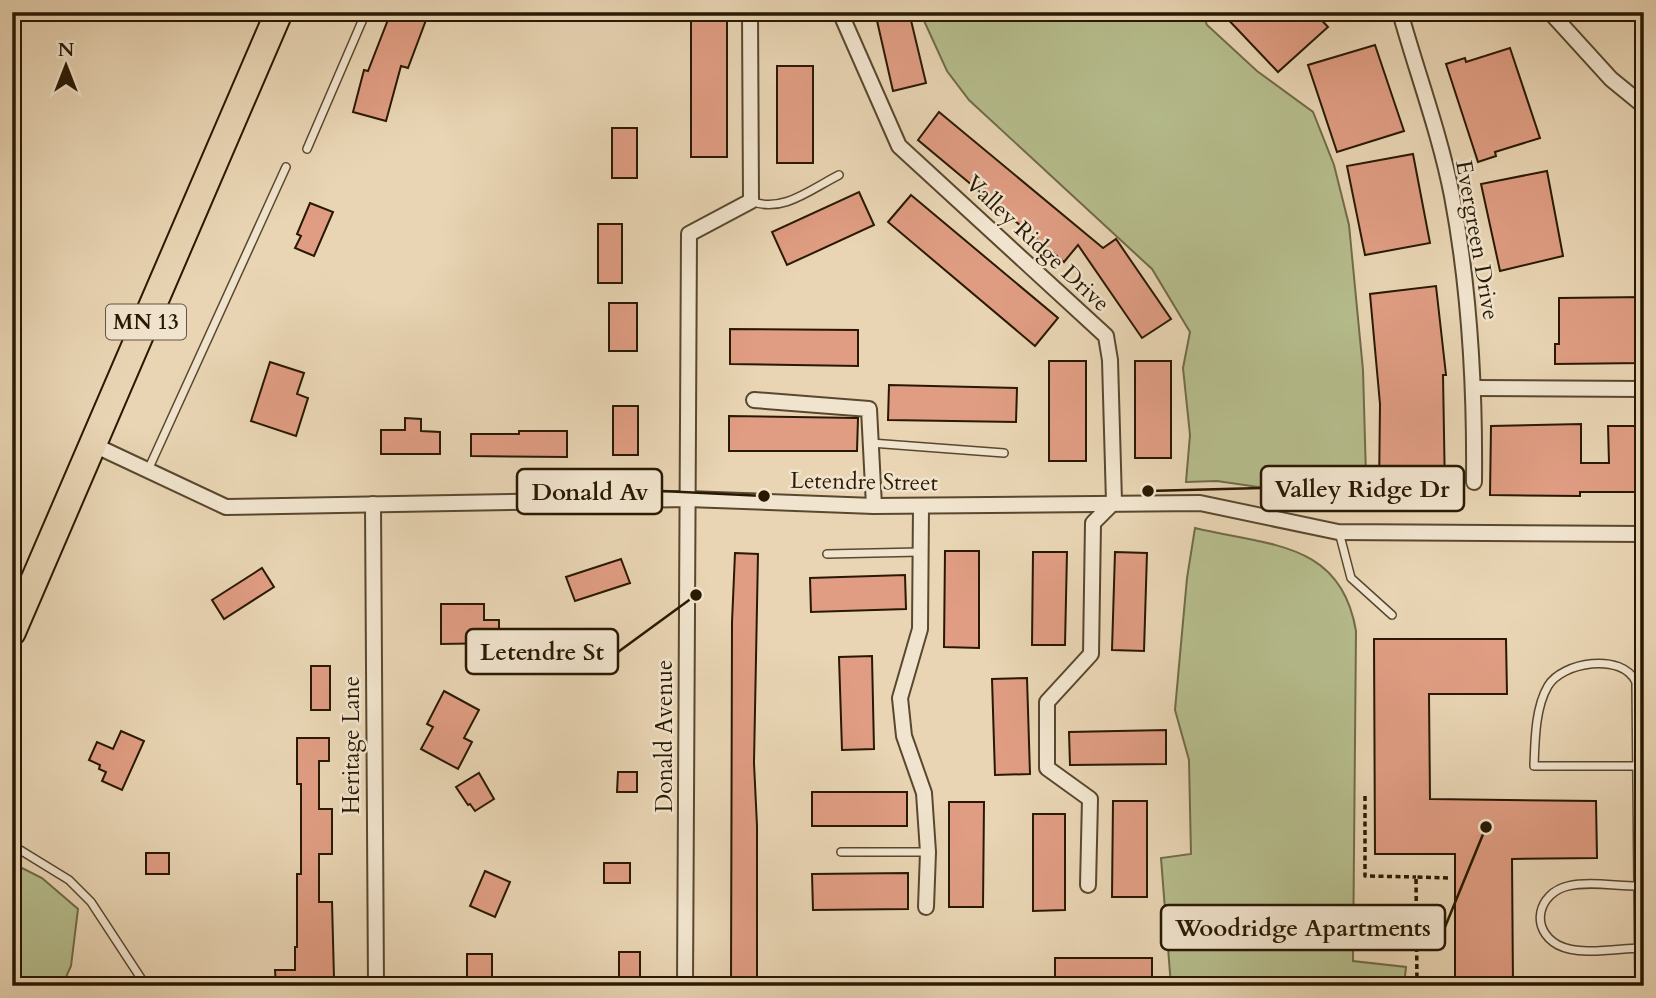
<svg xmlns="http://www.w3.org/2000/svg" width="1656" height="998" viewBox="0 0 1656 998" font-family="Cardo,serif">
<rect width="100%" height="100%" fill="#e9d5b4"/>
<filter id="stains"><feTurbulence type="fractalNoise" baseFrequency=".00286" numOctaves="4"/><feColorMatrix values="0 0 0 0 .2 0 0 0 0 .09 0 0 0 0 .02 0 0 0 .5 -.17"/></filter>
<radialGradient id="worn" r=".72"><stop offset=".6" stop-color="#630" stop-opacity="0"/><stop offset="1" stop-color="#630" stop-opacity=".3"/></radialGradient>
<!-- green -->
<g fill="#b6bd8d" stroke="#706b48" stroke-width="2">
<polygon points="920,12 1202,12 1207,25 1257,71 1313,112 1334,165 1349,225 1363,370 1366,476 1359,507 1334,511 1292,498 1272,489 1217,481 1186,482 1190,435 1183,368 1190,332 1152,269 969,100 947,71"/>
<path d="M1195,528C1269,546 1341,541 1356,631L1353,961L1406,967L1404,986H1171L1161,858L1191,854L1189,760L1175,710L1187,578Z"/>
<polygon points="12,863 42,878 78,909 71,966 62,986 12,986"/>
</g>
<!-- building -->
<g fill="#e09d83" stroke="#291902" stroke-width="2">
<polygon points="391,12 429,12 408,68 401,66 386,121 353,112 364,70 368,71"/>
<rect x="691" y="12" width="36" height="145"/>
<polygon points="875,12 909,12 926,83 893,91"/>
<polygon points="1221,12 1314,12 1328,27 1278,72"/>
<polygon points="1375,45 1404,131 1337,152 1308,65"/>
<polygon points="1510,48 1540,138 1495,152 1496,156 1478,162 1446,64 1465,58 1466,62"/>
<rect x="777" y="66" width="36" height="97"/>
<polygon points="939,112 1103,248 1116,239 1171,319 1142,338 1078,245 1064,262 918,140"/>
<rect x="612" y="128" width="25" height="50"/>
<polygon points="1413,154 1430,243 1365,255 1347,166"/>
<polygon points="1547,171 1563,256 1500,271 1481,184"/>
<polygon points="859,192 874,225 787,265 772,232"/>
<polygon points="911,195 1058,318 1035,346 888,222"/>
<polygon points="310,203 333,212 314,256 295,248 301,236 297,234"/>
<rect x="598" y="224" width="24" height="59"/>
<polygon points="1436,286 1446,375 1443,375 1445,492 1379,493 1380,404 1370,294"/>
<polygon points="1644,297 1644,363 1555,364 1555,344 1559,344 1559,298"/>
<rect x="609" y="303" width="28" height="48"/>
<polygon points="730,329 858,330 858,366 730,364"/>
<rect x="1049" y="361" width="37" height="100"/>
<rect x="1135" y="361" width="36" height="97"/>
<polygon points="270,362 304,373 297,394 308,398 296,436 251,421"/>
<polygon points="889,385 1017,388 1016,422 888,420"/>
<rect x="613" y="406" width="25" height="49"/>
<polygon points="729,416 858,418 857,451 729,451"/>
<polygon points="405,418 421,419 421,431 440,432 440,454 381,454 381,430 405,430"/>
<polygon points="1581,424 1581,463 1609,463 1608,426 1644,426 1644,492 1580,492 1580,496 1490,495 1491,426"/>
<polygon points="519,431 567,431 567,457 471,456 471,434 519,434"/>
<polygon points="945,551 979,551 979,648 944,647"/>
<polygon points="1033,552 1067,552 1065,645 1032,645"/>
<polygon points="1115,552 1147,553 1144,651 1112,650"/>
<polygon points="735,553 758,554 754,763 757,826 757,986 731,986 732,622"/>
<polygon points="621,559 630,583 575,601 566,577"/>
<polygon points="262,568 274,587 224,619 212,600"/>
<polygon points="905,575 906,609 811,612 810,578"/>
<polygon points="441,604 484,604 484,620 499,620 499,643 441,644"/>
<polygon points="1374,639 1506,639 1507,694 1429,694 1430,799 1596,801 1597,858 1512,859 1513,986 1455,986 1455,854 1375,854"/>
<polygon points="872,656 874,749 842,750 839,657"/>
<rect x="311" y="666" width="19" height="44"/>
<polygon points="1027,678 1030,774 995,775 992,679"/>
<polygon points="444,691 479,710 464,738 472,742 458,769 421,749 433,727 427,724"/>
<polygon points="1166,730 1166,764 1070,765 1069,732"/>
<polygon points="121,731 144,741 122,790 102,781 106,772 99,769 100,765 89,760 97,742 113,749"/>
<polygon points="297,738 329,738 329,761 319,761 319,809 332,809 332,854 319,854 319,902 332,902 334,978 320,978 321,986 276,986 275,970 295,970 295,947 297,947 297,874 301,874 301,784 297,784"/>
<polygon points="618,772 637,772 637,792 617,792"/>
<polygon points="479,773 494,799 475,811 470,804 468,805 456,787"/>
<rect x="812" y="792" width="95" height="34"/>
<polygon points="1113,801 1147,801 1147,897 1112,897"/>
<polygon points="949,802 984,802 983,907 949,907"/>
<polygon points="1033,814 1065,814 1065,910 1033,911"/>
<rect x="146" y="853" width="23" height="21"/>
<rect x="604" y="863" width="26" height="20"/>
<polygon points="485,871 510,882 495,917 470,906"/>
<polygon points="908,873 908,909 813,910 812,874"/>
<rect x="619" y="952" width="21" height="34"/>
<rect x="467" y="954" width="25" height="32"/>
<rect x="1055" y="958" width="97" height="28"/>
</g>
<g fill="none" stroke-linecap="round" stroke-linejoin="round">
<defs>
<g id="lane">
<polyline points="307,149 366,12"/>
<path d="M751,201C782,214 811,189 839,175"/>
<polyline points="871,443 1004,453"/>
<polyline points="148,470 286,167"/>
<polyline points="1339,532 1351,578 1392,615"/>
<polyline points="827,554 920,552"/>
<path d="M1637,766H1534C1535,741 1535,708 1548,686C1562,662 1622,652 1636,682L1639,986"/>
<polyline points="12,845 69,880 91,902 146,986"/>
<polyline points="841,852 928,852"/>
<path d="M1638,886C1616,886 1589,881 1568,886C1538,893 1529,929 1558,945C1579,956 1615,949 1639,948"/>
</g>
<g id="street">
<polyline points="823,12 840,12 899,146 1106,336 1110,360 1114,502 1093,523 1091,654 1047,702 1047,768 1090,799 1088,885"/>
<path d="M1400,12C1417,73 1440,134 1452,196C1470,291 1475,385 1474,482"/>
<polyline points="1545,12 1550,12 1611,79 1644,106"/>
<polyline points="1475,388 1644,389"/>
<polyline points="754,400 869,409 874,506"/>
<polyline points="94,445 226,507 688,499 874,506 1200,503 1338,532 1644,534"/>
<polyline points="373,504 376,986"/>
<polyline points="921,506 920,629 900,698 904,736 924,793 928,852 926,907"/>
<polyline points="685,986 689,234 751,201 750,12"/>
</g>
<polyline id="highway" points="12,632 279,12"/>
</defs>
<!-- lane casing -->
<use href="#lane" stroke="#59482e" stroke-width="10"/>
<!-- street casing -->
<use href="#street" stroke="#59482e" stroke-width="18"/>
<!-- highway casing -->
<use href="#highway" stroke="#291902" stroke-width="30"/>
<!-- path -->
<g stroke="#291902" stroke-width="3.5" stroke-dasharray="5 3.5" stroke-linecap="butt">
<polyline points="1365,796 1365,876 1416,877"/>
<polyline points="1417,986 1416,877 1448,878"/>
</g>
<!-- lane -->
<use href="#lane" stroke="#f1e4ce" stroke-width="7"/>
<!-- street -->
<use href="#street" stroke="#f1e4ce" stroke-width="14"/>
<!-- highway -->
<use href="#highway" stroke="#e9d5b4" stroke-width="26"/>
</g>
<g text-anchor="middle" stroke-width="5" stroke-linejoin="round" paint-order="stroke">
<!-- shield labels -->
<rect fill="#f1e4ce" stroke="#65563f" stroke-width="2" x="106" y="304.5" width="80" height="35" rx="5"/>
<g font-size="21" font-weight="bold" fill="#291902">
<text x="146" y="329">MN 13</text>
</g>
<!-- street labels -->
<g font-size="23" fill="#291902" stroke="#f1e4ce">
<text transform="translate(1478 240) rotate(80)" y="8">Evergreen Drive</text>
<text transform="translate(1038 243) rotate(43)" y="8">Valley Ridge Drive</text>
<text transform="translate(864 481) rotate(1)" y="8">Letendre Street</text>
<text transform="translate(664 736) rotate(-90)" y="8">Donald Avenue</text>
<text transform="translate(351 745) rotate(-90)" y="8">Heritage Lane</text>
</g>
</g>
<!-- callouts -->
<path fill="none" stroke="#291902" stroke-width="2.5" d="M1148 491L1261 488M764 496L662 491M696 595L618 652M1486 827L1445 927"/>
<g fill="#291902" stroke="#f1e4ce" stroke-width="2.5">
<circle cx="1148" cy="491" r="7"/>
<circle cx="764" cy="496" r="7"/>
<circle cx="696" cy="595" r="7"/>
<circle cx="1486" cy="827" r="7"/>
</g>
<g fill="#f1e4ce" stroke="#291902" stroke-width="2.5">
<rect x="1261" y="466" width="203" height="45" rx="7"/>
<rect x="517" y="469" width="145" height="45" rx="7"/>
<rect x="466" y="629" width="152" height="45" rx="7"/>
<rect x="1161" y="905" width="284" height="45" rx="7"/>
</g>
<g font-size="24" text-anchor="middle" font-weight="bold" fill="#291902">
<text x="1362" y="497">Valley Ridge Dr</text>
<text x="590" y="500">Donald Av</text>
<text x="542" y="660">Letendre St</text>
<text x="1303" y="936">Woodridge Apartments</text>
</g>
<!-- margin -->
<rect width="1656" height="998" fill="none" stroke="#e9d5b4" stroke-width="42"/>
<rect x="14" y="14" width="1628" height="970" fill="none" stroke="#291902" stroke-width="3.5"/>
<rect x="21" y="21" width="1614" height="956" fill="none" stroke="#291902" stroke-width="2"/>
<!-- north arrow -->
<g transform="translate(66 66)" stroke="#f1e4ce" stroke-width="5" paint-order="stroke">
<path d="M0-5L12 26L0 18L-12 26Z" fill="#291902"/>
<text y="-10" font-size="19" font-weight="bold" text-anchor="middle" fill="#291902">N</text>
</g>
<rect width="100%" height="100%" filter="url(#stains)"/>
<rect width="100%" height="100%" fill="url(#worn)"/>
</svg>
